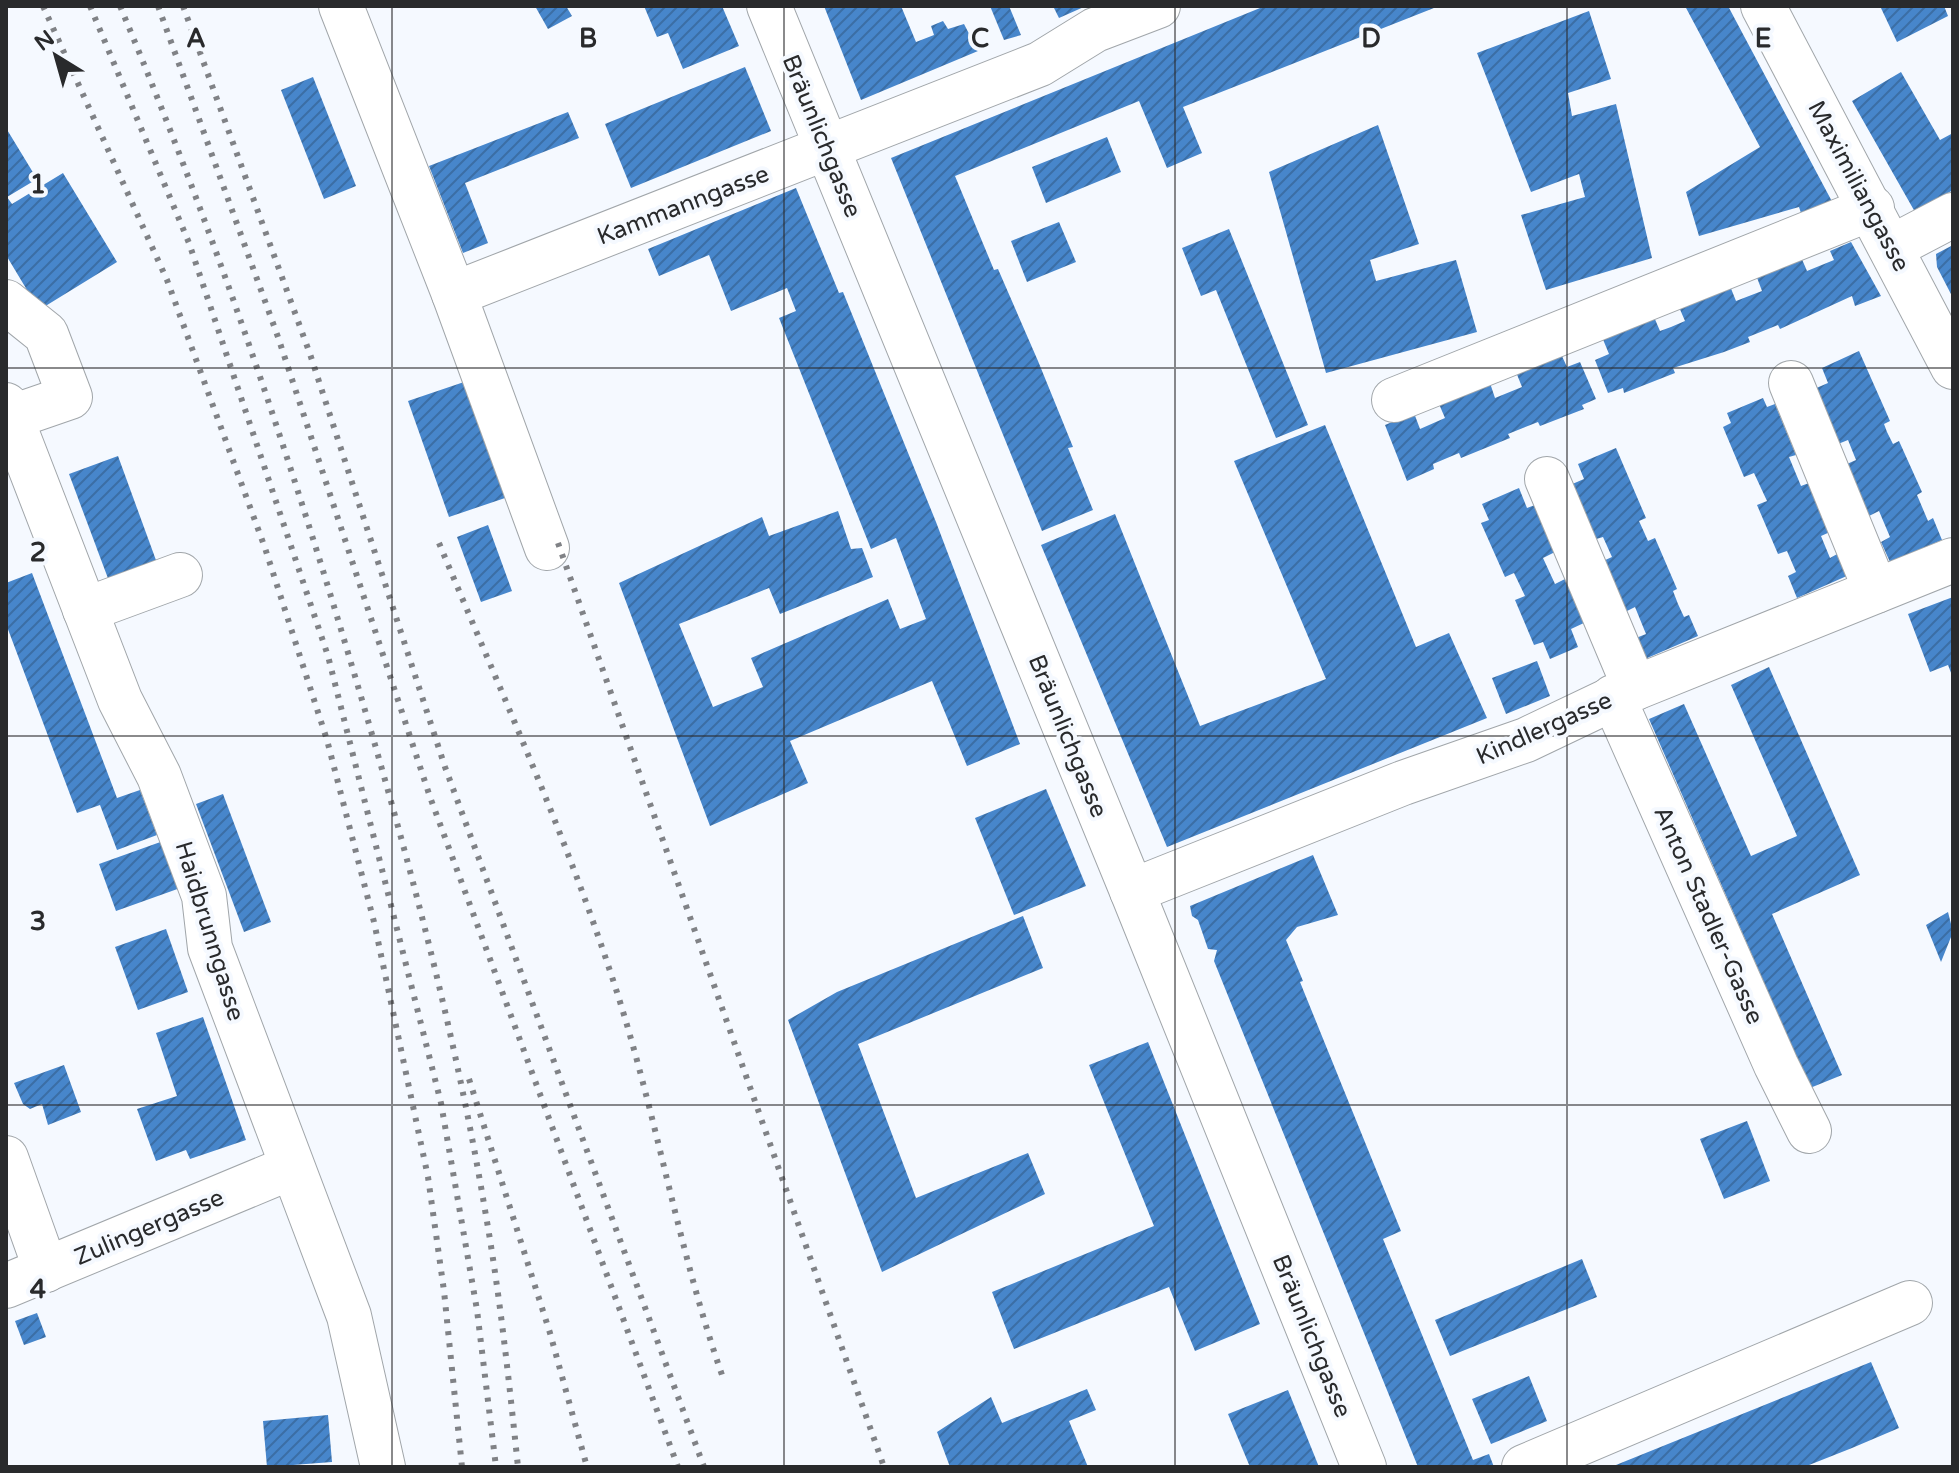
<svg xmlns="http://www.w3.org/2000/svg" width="1959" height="1473" viewBox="0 0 1959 1473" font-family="'Varela Round',sans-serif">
<defs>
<pattern id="building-hatch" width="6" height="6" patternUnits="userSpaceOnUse" patternTransform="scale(2)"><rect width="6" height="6" fill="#4786cb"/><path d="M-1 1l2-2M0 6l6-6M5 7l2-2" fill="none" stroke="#3b6ea5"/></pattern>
</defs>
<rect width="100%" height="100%" fill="#f5f9ff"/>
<!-- building -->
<g fill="url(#building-hatch)">
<polygon points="535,6 566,6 572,16 548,29"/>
<polygon points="644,6 722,6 739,46 683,69 668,33 657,37"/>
<polygon points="824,6 901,6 916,42 934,35 931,26 943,21 948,29 964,24 978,51 861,100"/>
<polygon points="990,6 1009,6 1021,35 1004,40"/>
<polygon points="1053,6 1086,6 1059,18"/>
<polygon points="1265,6 1439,6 1183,107 1202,153 1167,168 1139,101 955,176 994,270 998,269 1038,361 1073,447 1068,448 1093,510 1042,531 891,158"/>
<polygon points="1685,6 1728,6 1836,209 1804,222 1799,207 1699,236 1686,192 1760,147"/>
<polygon points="1880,6 1944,6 1948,16 1897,42"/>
<polygon points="1589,11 1611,79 1568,93 1572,116 1616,104 1652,258 1546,290 1521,215 1585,197 1579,174 1531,192 1477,53"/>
<polygon points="745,67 771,131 631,188 605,124"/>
<polygon points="1901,72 1940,140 1953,133 1953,190 1915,212 1852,101"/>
<polygon points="313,77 356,186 324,199 281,90"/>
<polygon points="568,112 579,138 465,183 488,243 463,253 429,166"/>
<polygon points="1378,125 1419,244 1370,260 1376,281 1456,260 1477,332 1326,373 1269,172"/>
<polygon points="6,128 37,179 7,197 12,204 63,173 117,262 39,310 6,255"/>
<polygon points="1107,137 1121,172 1046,203 1032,167"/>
<polygon points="796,188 839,293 843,292 936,522 1020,744 967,766 932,681 790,741 808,783 710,826 619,583 762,517 769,536 838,511 851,549 862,548 873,577 780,614 769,588 679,624 713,707 763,687 751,658 888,599 900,629 926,619 896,538 871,549 779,318 796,311 787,288 731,311 709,255 659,276 648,249"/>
<polygon points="1059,222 1076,262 1027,282 1011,241"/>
<polygon points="1229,229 1308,425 1276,438 1216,290 1201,296 1182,248"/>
<polygon points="1851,242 1881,296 1855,306 1852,296 1780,329 1778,325 1748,337 1750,342 1724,352 1673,368 1675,373 1624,393 1623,388 1608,393 1595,360 1609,354 1602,337 1654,317 1660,331 1671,327 1685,321 1679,307 1730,286 1736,301 1762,291 1756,275 1801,257 1807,271 1834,260 1830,251"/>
<polygon points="1953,245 1953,298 1937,267 1936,254"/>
<polygon points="1859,351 1890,421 1884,424 1887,432 1893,444 1899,441 1922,492 1917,495 1928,521 1933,518 1942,540 1890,562 1881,542 1890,537 1879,511 1869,516 1847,464 1856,460 1848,440 1838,444 1814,389 1828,383 1822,368"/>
<polygon points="1561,354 1567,367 1580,362 1596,399 1582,405 1584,409 1540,426 1538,422 1508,434 1510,438 1461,458 1459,453 1433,464 1434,469 1407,481 1385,425 1414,413 1420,429 1445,418 1439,404 1490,383 1495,398 1522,387 1516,372"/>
<polygon points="464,382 505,498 449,517 408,401"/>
<polygon points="1763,398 1767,407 1775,404 1796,455 1789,457 1801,486 1809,483 1830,532 1821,536 1830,558 1839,553 1849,575 1797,598 1788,576 1796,572 1787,551 1778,554 1757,505 1767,501 1754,473 1744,477 1723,427 1731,423 1727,413"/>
<polygon points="1325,425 1416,647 1449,633 1487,718 1167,847 1041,545 1115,514 1200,726 1326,679 1234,461"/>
<polygon points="1616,448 1646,518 1639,521 1644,532 1648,541 1655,538 1677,589 1673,591 1678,604 1684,617 1689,615 1698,636 1645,659 1636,638 1646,634 1635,607 1625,612 1603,561 1612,557 1603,537 1593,540 1570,485 1584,479 1578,464"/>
<polygon points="118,456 157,563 109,581 69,474"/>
<polygon points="1519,488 1527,508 1535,505 1555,552 1543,558 1555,584 1567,578 1586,622 1571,629 1578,647 1550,659 1543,642 1534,645 1515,600 1525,596 1514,573 1505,577 1481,523 1489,520 1482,504"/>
<polygon points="488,525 512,591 481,602 457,537"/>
<polygon points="32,573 117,798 140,790 157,835 117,850 100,805 77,813 6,624 6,583"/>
<polygon points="1953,597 1953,678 1948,665 1930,672 1908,614"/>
<polygon points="1537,661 1550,696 1506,714 1492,678"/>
<polygon points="1769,667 1860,875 1772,914 1842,1075 1810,1088 1649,719 1684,704 1751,856 1797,836 1731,685"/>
<polygon points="1046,789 1086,886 1014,915 975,818"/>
<polygon points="223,794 271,922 244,932 196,804"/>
<polygon points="166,840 183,887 116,911 99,864"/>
<polygon points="1313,855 1338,915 1297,927 1286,940 1303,981 1300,982 1401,1231 1383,1239 1473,1460 1489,1454 1494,1467 1418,1467 1214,961 1217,950 1208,949 1198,920 1192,916 1190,906"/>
<polygon points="1948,912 1953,932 1941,962 1926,925"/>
<polygon points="1023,916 1043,968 858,1044 916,1198 1028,1153 1045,1194 882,1272 788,1020 837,992"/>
<polygon points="166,929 188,992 138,1010 115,947"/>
<polygon points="203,1017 246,1140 190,1159 186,1150 156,1161 137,1109 177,1096 156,1033"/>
<polygon points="1148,1042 1260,1324 1195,1351 1169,1287 1014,1349 992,1292 1154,1226 1089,1065"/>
<polygon points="64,1065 81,1112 48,1125 42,1104 30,1109 23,1104 14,1083"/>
<polygon points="1747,1121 1770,1181 1724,1199 1700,1139"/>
<polygon points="1582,1259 1597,1297 1450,1356 1435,1320"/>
<polygon points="37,1313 46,1337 24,1345 15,1321"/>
<polygon points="1871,1362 1899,1428 1852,1448 1804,1467 1611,1467"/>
<polygon points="1529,1376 1547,1421 1491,1444 1472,1399"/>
<polygon points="1087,1389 1096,1410 1069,1421 1088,1467 950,1467 937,1432 991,1397 1002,1423"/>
<polygon points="1288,1390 1319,1467 1250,1467 1228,1414"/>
<polygon points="328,1415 332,1462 267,1467 263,1421"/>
</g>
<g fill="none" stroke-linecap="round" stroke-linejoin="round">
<defs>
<g id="minor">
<polyline points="341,6 454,294 547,548"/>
<polyline points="769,6 1132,891 1364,1467"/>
<polyline points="1763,6 1953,367"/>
<polyline points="1892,247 1953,215"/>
<polyline points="454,294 1040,64 1095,30 1158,6"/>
<polyline points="6,302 46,334 70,397 12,417"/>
<polyline points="1791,383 1876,591"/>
<polyline points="1394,400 1872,208"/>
<polyline points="6,405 120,700 159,776 204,896 210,948 349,1316 383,1467"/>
<polyline points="1547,479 1635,688"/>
<polyline points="85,610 180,575"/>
<polyline points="1613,697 1776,1065 1809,1131"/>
<polyline points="1132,891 1403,783 1526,740 1635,688 1953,560"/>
<polyline points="6,1158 46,1270"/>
<polyline points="6,1286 292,1167"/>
<polyline points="1524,1467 1910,1303"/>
</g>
</defs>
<!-- minor casing -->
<use href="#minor" stroke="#a1a6aa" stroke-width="46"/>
<!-- minor -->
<use href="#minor" stroke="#fff" stroke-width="44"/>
<!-- rail -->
<g stroke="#808286" stroke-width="6" stroke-dasharray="4 8" stroke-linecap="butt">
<polyline points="43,6 167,280 265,548 327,740 374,922 428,1177 444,1291 462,1467"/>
<polyline points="90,6 189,243 328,656 441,1103 477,1310 496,1467"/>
<path d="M120,6C213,228 289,453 357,683C408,856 455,1031 485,1210C500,1295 509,1381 518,1467"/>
<polyline points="158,6 278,337 430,797 678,1467"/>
<polyline points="183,6 310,354 445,767 704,1467"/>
<path d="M439,543C498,685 562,826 610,971C655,1104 676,1243 722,1375"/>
<polyline points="558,543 884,1467"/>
<polyline points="469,1079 550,1333 587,1467"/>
</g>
</g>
<!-- grid -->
<path fill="none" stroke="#292a2c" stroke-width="2" stroke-opacity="0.55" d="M392,6V1467M784,6V1467M1175,6V1467M1567,6V1467M6,368H1953M6,736H1953M6,1105H1953"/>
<g text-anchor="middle" stroke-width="8" stroke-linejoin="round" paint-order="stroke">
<!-- street labels -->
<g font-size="24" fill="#292a2c" stroke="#f5f9ff">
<text transform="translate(822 136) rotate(68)" y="8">Bräunlichgasse</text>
<text transform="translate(1859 186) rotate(62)" y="8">Maximiliangasse</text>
<text transform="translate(683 205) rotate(-21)" y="8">Kammanngasse</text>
<text transform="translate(1544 728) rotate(-24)" y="8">Kindlergasse</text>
<text transform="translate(1068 736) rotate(68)" y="8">Bräunlichgasse</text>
<text transform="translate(1709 915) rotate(66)" y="8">Anton Stadler-Gasse</text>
<text transform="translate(210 931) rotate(73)" y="8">Haidbrunngasse</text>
<text transform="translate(149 1227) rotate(-23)" y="8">Zulingergasse</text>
<text transform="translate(1312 1336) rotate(68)" y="8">Bräunlichgasse</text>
</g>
</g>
<g font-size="26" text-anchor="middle" font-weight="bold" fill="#292a2c" stroke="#f5f9ff" stroke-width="8" stroke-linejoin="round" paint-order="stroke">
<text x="196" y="47">A</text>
<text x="588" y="47">B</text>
<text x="980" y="47">C</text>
<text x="1371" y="47">D</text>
<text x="1763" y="47">E</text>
<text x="38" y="193">1</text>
<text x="38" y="561">2</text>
<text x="38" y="930">3</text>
<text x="38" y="1298">4</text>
</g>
<!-- border -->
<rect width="1959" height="1473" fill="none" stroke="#292a2c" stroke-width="16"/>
<!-- north arrow -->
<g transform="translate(56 56) rotate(323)" stroke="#f5f9ff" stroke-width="6" paint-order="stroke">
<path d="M0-6L14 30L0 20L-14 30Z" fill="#292a2c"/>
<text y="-12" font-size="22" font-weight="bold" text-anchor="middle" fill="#292a2c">N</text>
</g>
</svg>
